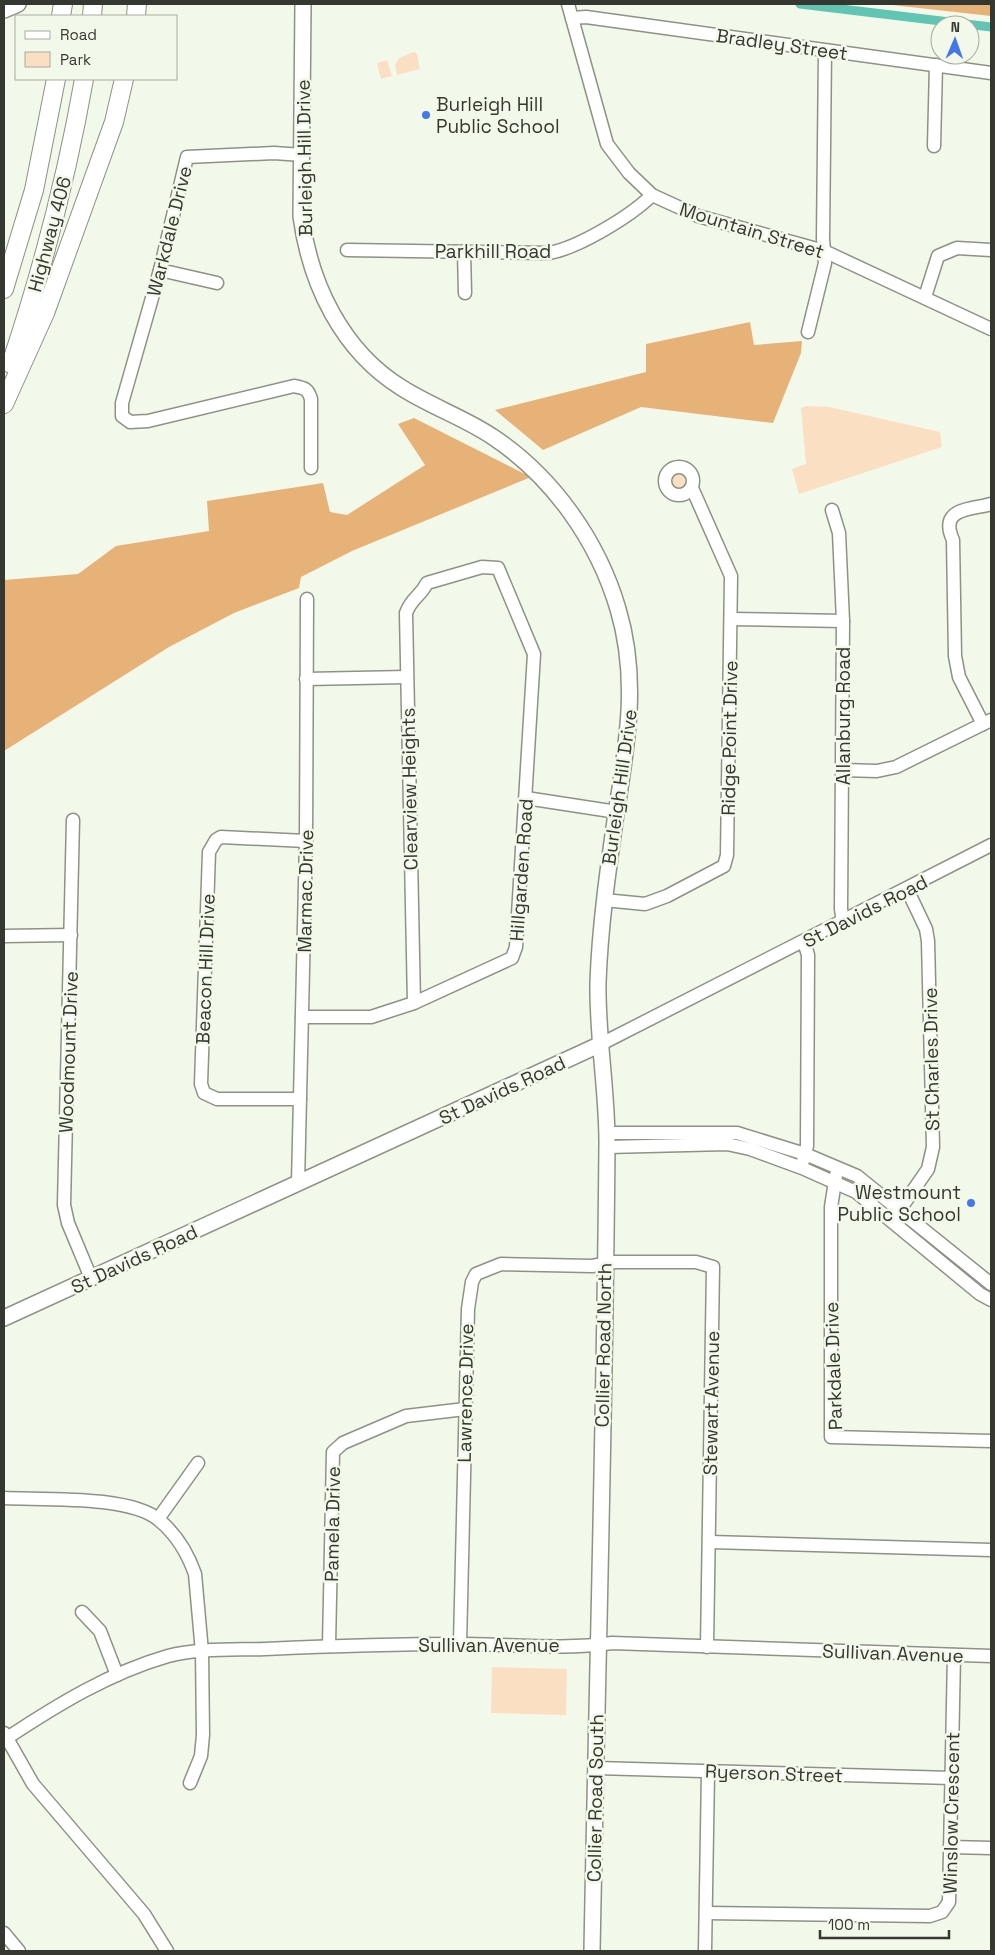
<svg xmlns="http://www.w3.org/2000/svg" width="995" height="1955" viewBox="0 0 995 1955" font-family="'Space Grotesk',sans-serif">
<rect width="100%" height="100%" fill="#f3f9ea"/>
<!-- green -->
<g fill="#fbdfc2">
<polygon points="414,52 417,54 420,69 397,75 395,65 399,58"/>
<polygon points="387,60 392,76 381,79 377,63"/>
<polygon points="806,406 829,407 940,432 942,447 799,494 792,469 806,464 801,408"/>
<circle cx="679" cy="481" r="9"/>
<polygon points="492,1667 567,1669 566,1715 491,1713"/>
</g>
<!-- forest -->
<g fill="#e7b277">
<polygon points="883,4 991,4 991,16"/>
<polygon points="750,322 754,345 802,341 801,353 773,423 641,407 543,450 495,410 646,372 646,344"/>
<polygon points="414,418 531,477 352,551 301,577 299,588 234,613 169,647 4,751 4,580 78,574 116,546 209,531 207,501 323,483 330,512 347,515 425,465 398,424"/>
</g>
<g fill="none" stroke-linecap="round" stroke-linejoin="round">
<!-- canal -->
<polyline stroke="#61c5b3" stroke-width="9" points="800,4 991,27"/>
<defs>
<g id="minor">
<polyline points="568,4 607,144 629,173 652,195 698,216 824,251 991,329"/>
<polyline points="572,18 586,17 991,73"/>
<polyline points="934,146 936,65"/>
<path d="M302,155L274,153L187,157L160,270L122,403V416L130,422L148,421L294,386C305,388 308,389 311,399V468"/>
<path d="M347,250L549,253C578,248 631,216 652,195"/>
<polyline points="464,252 465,293"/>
<polyline points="160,270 217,283"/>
<polyline points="925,297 938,256 957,248 991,250"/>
<polyline points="808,332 825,263 823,239 825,51"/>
<circle cx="679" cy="481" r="14"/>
<polyline points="832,510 839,533 843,621 841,909 843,922"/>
<polyline points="731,619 843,621"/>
<polyline points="306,679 407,677"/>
<path d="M983,724L959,677L955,656L953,540C938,507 972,510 991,504"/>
<polyline points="843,770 877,771 896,767 991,720"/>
<polyline points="526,798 617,812"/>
<polyline points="73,820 64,1205 68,1223 91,1278"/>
<polyline points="604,900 645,904 667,896 724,866 727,855 731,576 692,488"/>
<polyline points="4,936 71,935"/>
<path d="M302,1017H371L414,1003L512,958L516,947L534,654L498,568L482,567L427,583C420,597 412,597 406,613L414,1003"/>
<polyline points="601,1044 991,845"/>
<polyline points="300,1099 217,1099 204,1093 201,1084 209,852 216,840 221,837 306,841"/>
<polyline points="607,1133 737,1133 805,1154 857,1176 991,1284"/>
<polyline points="607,1147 727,1144 750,1149 802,1168 856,1192 980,1294 991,1300"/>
<polyline points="803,1161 807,1146 808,955 804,942"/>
<polyline points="836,1175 831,1207 831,1437 991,1441"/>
<polyline points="298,1183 306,841 307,599"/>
<polyline points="894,1218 928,1169 933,1147 928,941 926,929 907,889"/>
<path d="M4,1498C42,1500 130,1495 159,1520C176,1534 188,1554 195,1574L202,1652L203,1735L201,1756L190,1783"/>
<polyline points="158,1519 198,1463"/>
<polyline points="710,1542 991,1550"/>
<polyline points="82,1612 100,1631 117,1675"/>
<polyline points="460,1644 468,1309 472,1282 476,1274 501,1264 592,1266 615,1262 696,1262 713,1267 707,1647"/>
<polyline points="329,1646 333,1452 343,1443 406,1416 465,1409"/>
<polyline points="4,1733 33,1784 144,1914 167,1951"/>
<path d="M7,1738C57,1705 109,1673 168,1656C198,1648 234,1650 265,1649C331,1646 396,1644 461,1644C511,1644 563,1650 612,1643L991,1656"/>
<polyline points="596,1768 952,1778"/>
<polyline points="950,1847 991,1848"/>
<polyline points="706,1913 930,1916 942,1912 949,1902 954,1655"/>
<polyline points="4,1933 19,1951"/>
<polyline points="705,1951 708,1772"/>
</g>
<g id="major">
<path d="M303,4L301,216C310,284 342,351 402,388C432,407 465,418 493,437C553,477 598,541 618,609C639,679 627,744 616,814C608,870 600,926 598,982C597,1036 607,1089 607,1142C605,1412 597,1682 592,1951"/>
<polyline points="4,10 18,4"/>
<polyline points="4,1318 601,1044"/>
</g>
<g id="highway">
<polyline points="61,16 63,4"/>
<polyline points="92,16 93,4"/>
<polyline points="136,16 137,4"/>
<polyline points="4,289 34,190 56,79"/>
<path d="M11,364C42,271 67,176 84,79"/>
<polyline points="4,404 45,313 114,122 124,79"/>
</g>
</defs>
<!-- minor casing -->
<use href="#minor" stroke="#8d9285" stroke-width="15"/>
<!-- major casing -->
<use href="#major" stroke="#8d9285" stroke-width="18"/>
<!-- highway casing -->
<use href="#highway" stroke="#8d9285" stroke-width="20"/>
<!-- minor -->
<use href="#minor" stroke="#fff" stroke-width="12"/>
<!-- major -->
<use href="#major" stroke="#fff" stroke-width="15"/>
<!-- highway -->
<use href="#highway" stroke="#fff" stroke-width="18"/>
</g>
<!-- markers -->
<g fill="#4477e8" stroke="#f3f9ea" stroke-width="2">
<circle cx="426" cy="115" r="5"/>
<circle cx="971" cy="1203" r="5"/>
</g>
<g text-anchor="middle" stroke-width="5" stroke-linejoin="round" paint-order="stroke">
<!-- street labels -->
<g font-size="19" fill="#353731" stroke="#f3f9ea">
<text transform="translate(782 44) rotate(8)" y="7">Bradley Street</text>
<text transform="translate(304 158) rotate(-91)" y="7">Burleigh Hill Drive</text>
<text transform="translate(752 230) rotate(17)" y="7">Mountain Street</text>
<text transform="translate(169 231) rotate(-76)" y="7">Warkdale Drive</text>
<text transform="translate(49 234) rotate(-75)" y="7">Highway 406</text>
<text x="493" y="258">Parkhill Road</text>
<text transform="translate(843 716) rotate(-90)" y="7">Allanburg Road</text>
<text transform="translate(729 738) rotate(-89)" y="7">Ridge Point Drive</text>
<text transform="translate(619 787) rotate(-82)" y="7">Burleigh Hill Drive</text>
<text transform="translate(409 789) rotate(-91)" y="7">Clearview Heights</text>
<text transform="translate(521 870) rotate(-86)" y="7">Hillgarden Road</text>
<text transform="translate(305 891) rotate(-89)" y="7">Marmac Drive</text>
<text transform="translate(865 911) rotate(-27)" y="7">St Davids Road</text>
<text transform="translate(205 969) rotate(-88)" y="7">Beacon Hill Drive</text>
<text transform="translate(68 1052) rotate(-88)" y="7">Woodmount Drive</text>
<text transform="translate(931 1059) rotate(-91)" y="7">St Charles Drive</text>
<text transform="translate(502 1090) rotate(-25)" y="7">St Davids Road</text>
<text transform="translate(134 1259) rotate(-25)" y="7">St Davids Road</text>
<text transform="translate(603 1345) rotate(-89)" y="7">Collier Road North</text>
<text transform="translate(833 1366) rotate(-92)" y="7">Parkdale Drive</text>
<text transform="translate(465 1393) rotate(-89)" y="7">Lawrence Drive</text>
<text transform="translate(711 1403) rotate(-89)" y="7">Stewart Avenue</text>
<text transform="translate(332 1524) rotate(-89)" y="7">Pamela Drive</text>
<text x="489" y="1652">Sullivan Avenue</text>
<text transform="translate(893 1653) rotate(2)" y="7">Sullivan Avenue</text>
<text transform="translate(774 1773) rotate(2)" y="7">Ryerson Street</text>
<text transform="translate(595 1798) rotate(-89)" y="7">Collier Road South</text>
<text transform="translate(951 1813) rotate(-89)" y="7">Winslow Crescent</text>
</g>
<!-- poi labels -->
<g font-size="19" fill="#353731" stroke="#f3f9ea" text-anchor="start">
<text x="436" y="111">Burleigh Hill<tspan x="436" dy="22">Public School</tspan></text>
<text x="961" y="1199" text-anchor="end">Westmount<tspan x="961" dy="22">Public School</tspan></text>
</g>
</g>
<!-- border -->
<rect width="995" height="1955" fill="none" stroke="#353731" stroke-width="10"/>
<!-- legend -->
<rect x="15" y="15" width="162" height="65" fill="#f3f9ea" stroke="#a7aba0"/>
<rect x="25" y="31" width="25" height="8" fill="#ffffff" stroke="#a7aba0"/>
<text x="60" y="40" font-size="15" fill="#353731">Road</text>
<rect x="25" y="52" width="25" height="15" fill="#fbdfc2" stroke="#a7aba0"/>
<text x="60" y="65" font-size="15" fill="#353731">Park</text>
<!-- north arrow -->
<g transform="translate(955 40) rotate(2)"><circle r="24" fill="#f3f9ea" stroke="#a7aba0"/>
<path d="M0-4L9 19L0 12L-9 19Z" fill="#4477e8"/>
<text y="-8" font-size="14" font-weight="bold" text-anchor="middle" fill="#353731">N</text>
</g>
<!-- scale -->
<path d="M820 1930v8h129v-8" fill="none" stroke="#353731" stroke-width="2.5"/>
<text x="828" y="1930" font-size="15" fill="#353731" stroke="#f3f9ea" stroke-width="4" paint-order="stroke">100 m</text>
</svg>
